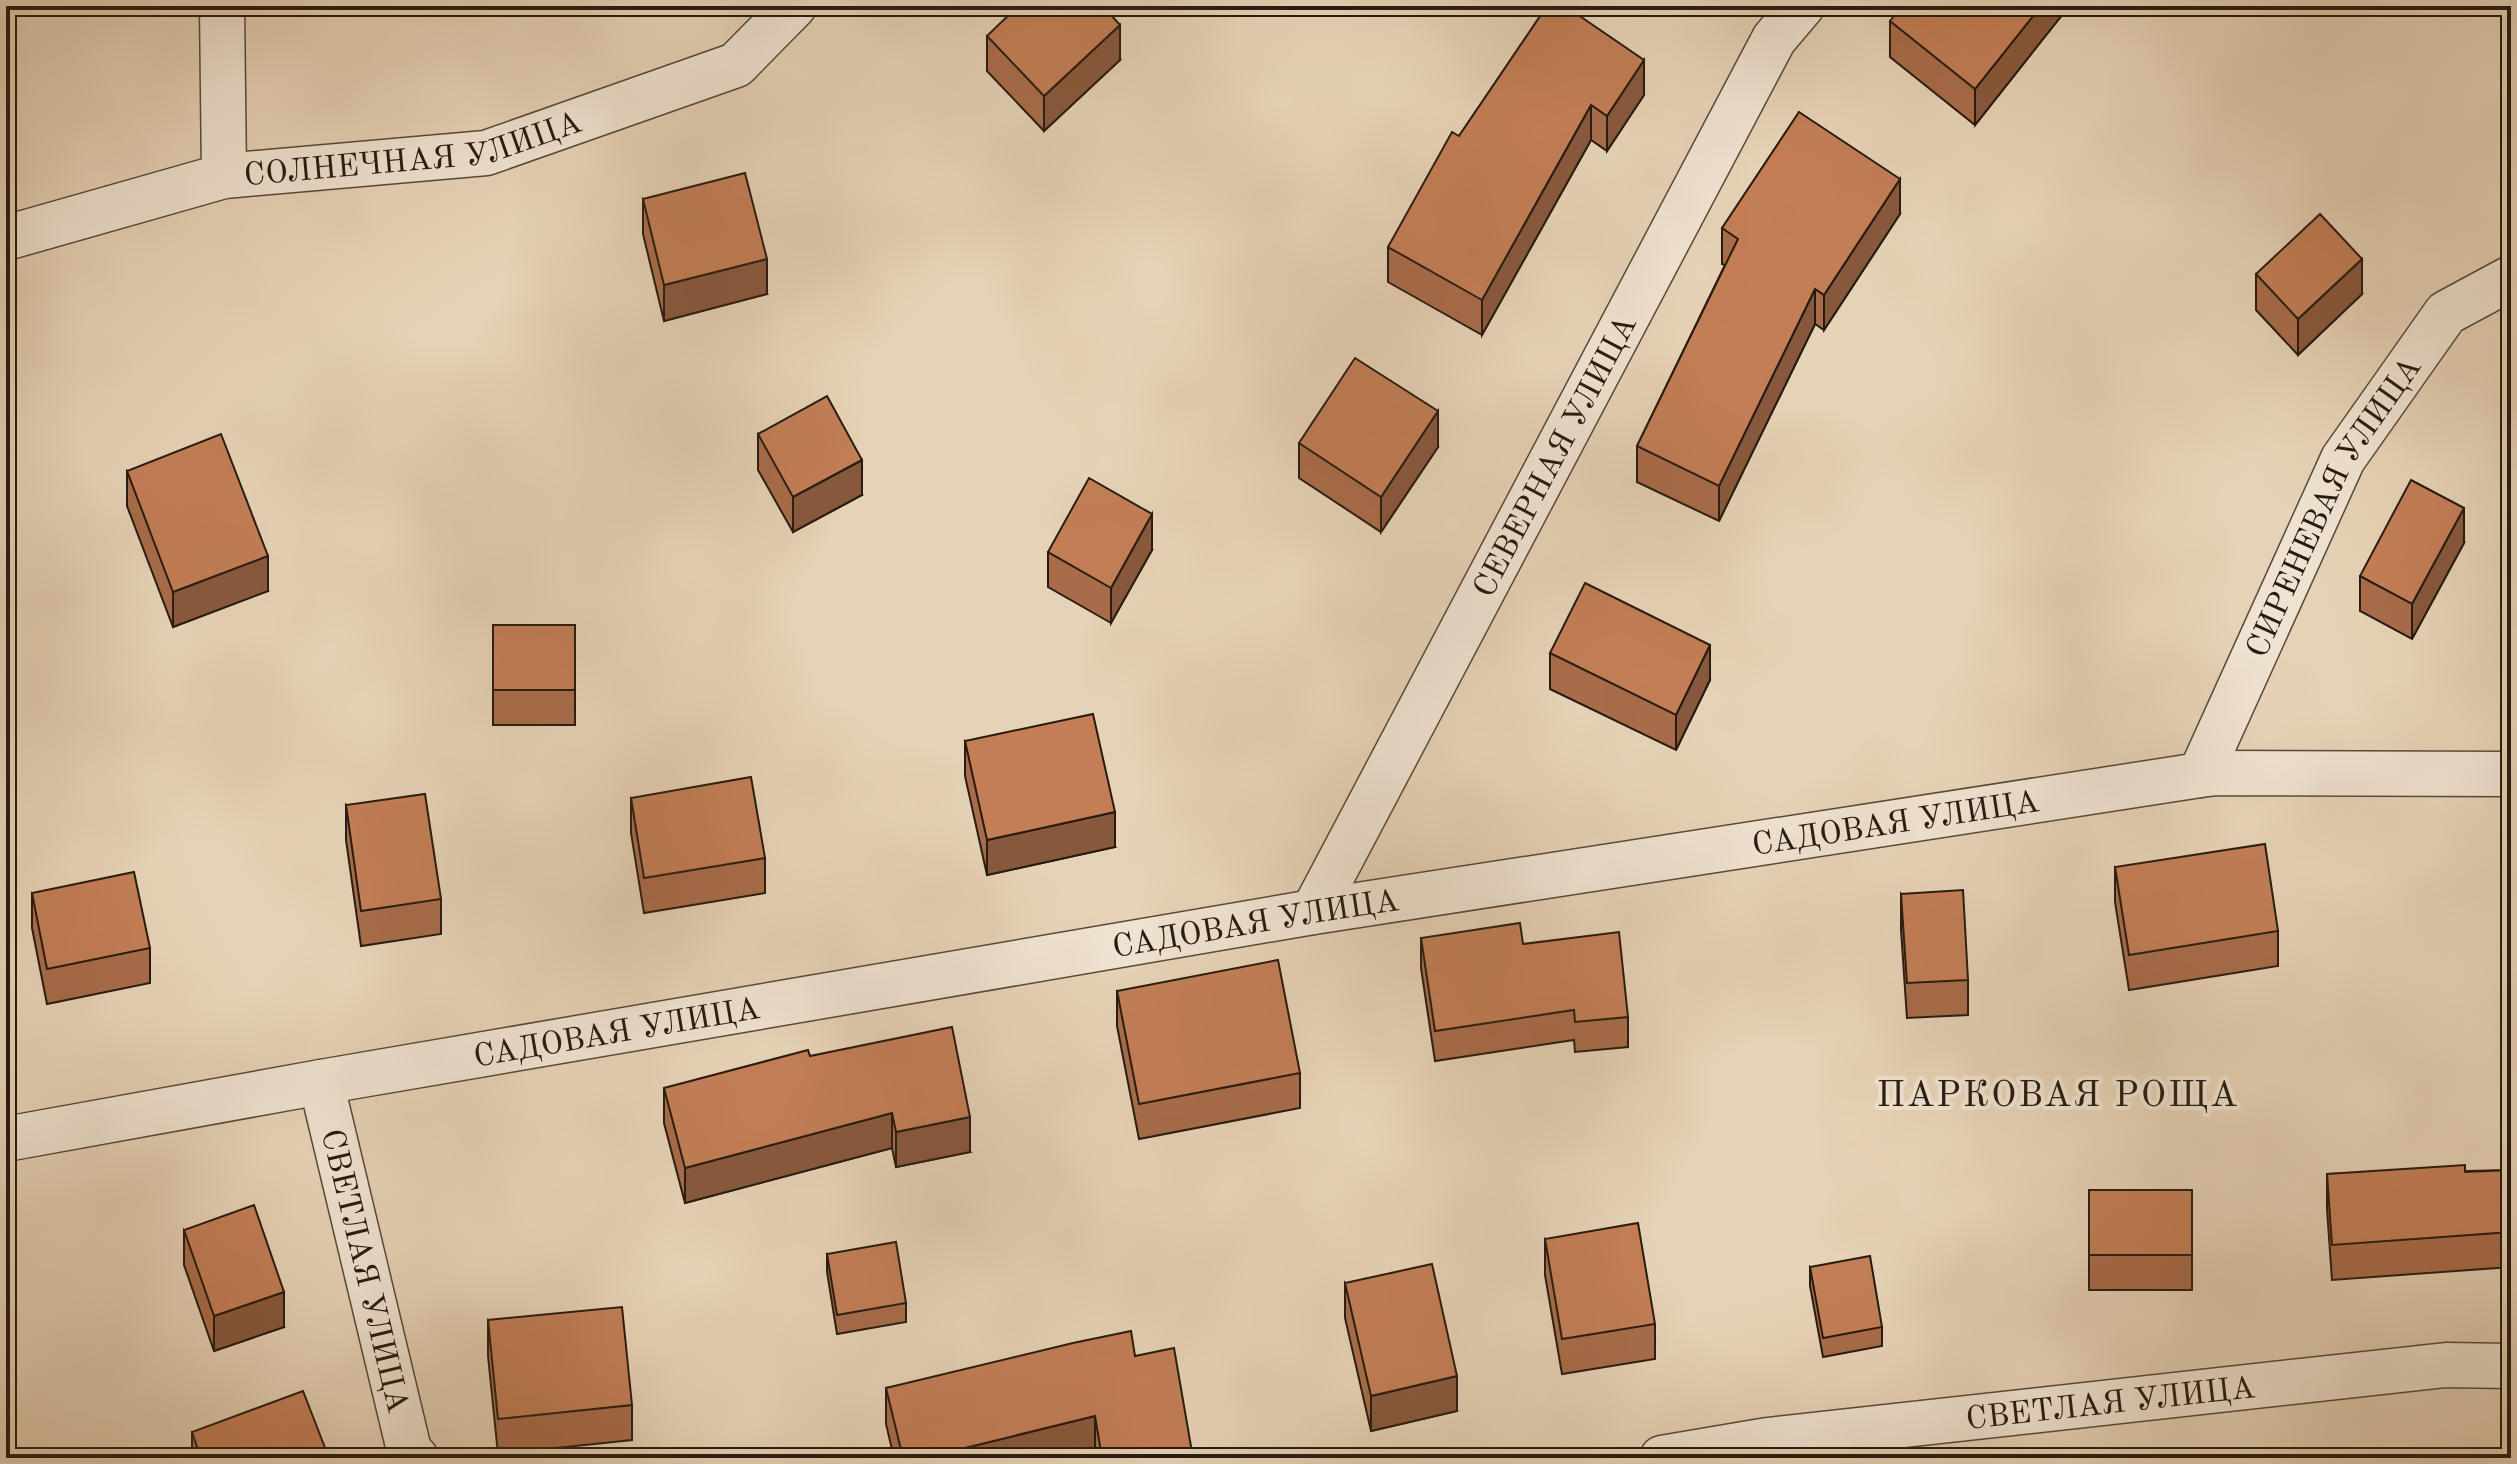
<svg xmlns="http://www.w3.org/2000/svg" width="2517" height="1464" viewBox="0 0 2517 1464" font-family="'Old Standard TT',serif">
<rect width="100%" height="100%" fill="#e6d2b6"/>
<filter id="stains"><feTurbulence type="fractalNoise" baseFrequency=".0025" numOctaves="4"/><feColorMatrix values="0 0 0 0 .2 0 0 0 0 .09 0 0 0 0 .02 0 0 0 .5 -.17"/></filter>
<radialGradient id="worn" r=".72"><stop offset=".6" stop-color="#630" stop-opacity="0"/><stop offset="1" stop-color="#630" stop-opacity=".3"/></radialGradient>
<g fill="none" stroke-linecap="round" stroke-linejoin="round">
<defs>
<g id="minor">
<polyline points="222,6 224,176"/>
<path id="s1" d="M6,238L224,176L486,153L736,65L794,6"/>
<path id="s2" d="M2200,775L2343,459L2446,313L2511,278"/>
<path id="s3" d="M1313,912L1774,39L1802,6"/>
<path id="s4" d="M321,1082L409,1450L416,1458"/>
<path id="s5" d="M6,1139L321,1082L1313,912L2200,775L2217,773L2511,774"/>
<path id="s6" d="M1662,1458L1768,1440L2446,1365L2511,1366"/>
</g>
</defs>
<!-- minor casing -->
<use href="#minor" stroke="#57493a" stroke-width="47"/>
<!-- minor -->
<use href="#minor" stroke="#efe2d0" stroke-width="44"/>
</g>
<!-- wall -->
<g fill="#a86c4a" stroke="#271b11" stroke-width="2">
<polygon points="1547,6 1644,95 1607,151 1591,140 1482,335 1388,282 1388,247 1459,136"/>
<polygon points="2066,6 2066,10 1975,125 1890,57 1890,21"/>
<polygon points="987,36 1120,60 1044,131 987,71"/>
<polygon points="643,199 767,294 664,321 643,234"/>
<polygon points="1900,214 1824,330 1815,324 1719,521 1637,482 1637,446 1725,265 1722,264 1722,228"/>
<polygon points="2256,274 2362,294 2298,355 2256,310"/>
<polygon points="2506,352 2511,352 2511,509 2508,509"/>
<polygon points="758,434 862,495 793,532 758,470"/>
<polygon points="1299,443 1438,447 1381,532 1299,478"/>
<polygon points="127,471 268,591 173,627 127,506"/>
<polygon points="2464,543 2412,639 2360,611 2360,576"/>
<polygon points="1152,550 1111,623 1048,587 1048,552"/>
<rect x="493" y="625" width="82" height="100"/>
<polygon points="1550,653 1710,680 1676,750 1550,689"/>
<polygon points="965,741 1115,847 987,875 965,776"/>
<polygon points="631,798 765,858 765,893 644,913 631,833"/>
<polygon points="346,805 441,899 441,934 361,946 346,840"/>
<polygon points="2115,867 2278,931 2278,966 2129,990 2115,902"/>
<polygon points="32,893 150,948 150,983 47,1004 32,928"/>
<polygon points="1901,894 1968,980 1968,1015 1907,1018 1901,930"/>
<polygon points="1421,938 1523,944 1628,1017 1628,1047 1575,1052 1574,1040 1435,1061 1421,968"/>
<polygon points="1117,991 1300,1073 1300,1108 1139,1139 1117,1026"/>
<polygon points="810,1056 970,1152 896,1167 892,1148 685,1203 664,1123 664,1088"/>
<polygon points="2511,1170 2511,1267 2332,1280 2327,1209 2327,1174"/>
<rect x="2089" y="1190" width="103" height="100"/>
<polygon points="184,1230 284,1327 214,1351 184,1265"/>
<polygon points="1545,1239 1655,1324 1655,1359 1562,1374 1545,1275"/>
<polygon points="827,1254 906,1303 906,1322 837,1334 827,1272"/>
<polygon points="1810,1267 1882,1327 1882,1346 1823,1357 1810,1286"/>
<polygon points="1345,1283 1457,1411 1371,1431 1345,1318"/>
<polygon points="488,1320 632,1405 632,1440 498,1454 488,1356"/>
<polygon points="1135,1356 1193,1458 1096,1458 1095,1452 1069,1458 894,1458 886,1424 886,1388"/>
<polygon points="192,1432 329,1458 192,1458"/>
</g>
<!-- shaded-wall -->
<g fill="#88583c" stroke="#271b11" stroke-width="2">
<polygon points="2041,6 2066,6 2066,10 1975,125 1975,89"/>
<polygon points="1120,25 1120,60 1044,131 1044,96"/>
<polygon points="1644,60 1644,95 1607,151 1607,116"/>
<polygon points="1591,105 1591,140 1482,335 1482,300"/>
<polygon points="1900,179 1900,214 1824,330 1824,295"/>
<polygon points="767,259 767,294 664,321 664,285"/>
<polygon points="2362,259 2362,294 2298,355 2298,319"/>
<polygon points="1815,289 1815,324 1719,521 1719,486"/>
<polygon points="1438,411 1438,447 1381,532 1381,497"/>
<polygon points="862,460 862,495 793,532 793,497"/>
<polygon points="2464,508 2464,543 2412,639 2412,604"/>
<polygon points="1152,514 1152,550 1111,623 1111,588"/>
<polygon points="268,556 268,591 173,627 173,592"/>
<polygon points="1710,645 1710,680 1676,750 1676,715"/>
<polygon points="1115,812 1115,847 987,875 987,840"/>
<polygon points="892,1113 892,1148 685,1203 685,1168"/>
<polygon points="970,1117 970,1152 896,1167 896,1132"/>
<polygon points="284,1292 284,1327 214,1351 214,1316"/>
<polygon points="1457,1376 1457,1411 1371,1431 1371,1396"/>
<polygon points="1095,1416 1095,1452 1069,1458 924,1458"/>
</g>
<!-- building -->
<g fill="#c37e56" stroke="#271b11" stroke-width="2">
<polygon points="1018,6 1103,6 1120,25 1044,96 987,36"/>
<polygon points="1547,6 1565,6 1644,60 1607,116 1591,105 1482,300 1388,247 1452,132 1459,136"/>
<polygon points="1902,6 2041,6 1975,89 1890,21"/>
<polygon points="1799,112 1900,179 1824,295 1815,289 1719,486 1637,446 1738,239 1722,228"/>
<polygon points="745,173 767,259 664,285 643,199"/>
<polygon points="2320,214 2362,259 2298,319 2256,274"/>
<polygon points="2506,352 2511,352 2511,474 2508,474"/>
<polygon points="1355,358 1438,411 1381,497 1299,443"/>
<polygon points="827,396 862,460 793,497 758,434"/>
<polygon points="221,434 268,556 173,592 127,471"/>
<polygon points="1089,478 1152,514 1111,588 1048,552"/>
<polygon points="2411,480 2464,508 2412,604 2360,576"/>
<polygon points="1585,583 1710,645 1676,715 1550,653"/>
<rect x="493" y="625" width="82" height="65"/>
<polygon points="1093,714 1115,812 987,840 965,741"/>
<polygon points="751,777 765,858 644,878 631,798"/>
<polygon points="425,794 441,899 361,911 346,805"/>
<polygon points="2265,844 2278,931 2129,955 2115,867"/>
<polygon points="134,872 150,948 47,969 32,893"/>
<polygon points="1963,890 1968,980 1907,983 1901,894"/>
<polygon points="1520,923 1523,944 1619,932 1628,1017 1575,1022 1574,1010 1435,1031 1421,938"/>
<polygon points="1278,960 1300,1073 1139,1104 1117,991"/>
<polygon points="952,1027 970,1117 896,1132 892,1113 685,1168 664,1088 808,1050 810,1056"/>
<polygon points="2465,1165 2465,1172 2511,1170 2511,1232 2332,1245 2327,1174"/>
<rect x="2089" y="1190" width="103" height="65"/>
<polygon points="254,1205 284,1292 214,1316 184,1230"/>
<polygon points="1638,1223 1655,1324 1562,1339 1545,1239"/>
<polygon points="896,1242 906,1303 837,1315 827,1254"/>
<polygon points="1870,1256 1882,1327 1823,1338 1810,1267"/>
<polygon points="1432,1264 1457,1376 1371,1396 1345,1283"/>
<polygon points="622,1307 632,1405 498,1419 488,1320"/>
<polygon points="1131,1331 1135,1356 1174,1348 1193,1458 1102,1458 1095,1416 924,1458 903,1458 886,1388 1073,1343"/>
<polygon points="303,1391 329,1458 201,1458 192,1432"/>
<polygon points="2202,1456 2202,1458 2161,1458"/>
</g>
<g text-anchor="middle" stroke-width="8" stroke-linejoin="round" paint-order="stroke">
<!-- street labels -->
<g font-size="32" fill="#271b11" stroke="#efe2d0">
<text dy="11" stroke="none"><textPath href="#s1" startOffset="418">СОЛНЕЧНАЯ УЛИЦА</textPath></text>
<text dy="11" stroke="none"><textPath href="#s3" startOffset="516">СЕВЕРНАЯ УЛИЦА</textPath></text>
<text dy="11" stroke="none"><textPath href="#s2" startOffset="300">СИРЕНЕВАЯ УЛИЦА</textPath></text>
<text dy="11" stroke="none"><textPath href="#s5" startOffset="1916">САДОВАЯ УЛИЦА</textPath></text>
<text dy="11" stroke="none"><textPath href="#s5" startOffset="1268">САДОВАЯ УЛИЦА</textPath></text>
<text dy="11" stroke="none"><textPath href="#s5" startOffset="620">САДОВАЯ УЛИЦА</textPath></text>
<text dy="11" stroke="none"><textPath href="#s4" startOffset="194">СВЕТЛАЯ УЛИЦА</textPath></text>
<text dy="11" stroke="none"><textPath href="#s6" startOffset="452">СВЕТЛАЯ УЛИЦА</textPath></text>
</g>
<!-- quarter labels -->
<g font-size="36" letter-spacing="2" fill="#271b11" stroke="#efe2d0">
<text x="2058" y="1106">ПАРКОВАЯ РОЩА</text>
</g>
</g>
<!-- margin -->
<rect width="2517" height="1464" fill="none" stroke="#e6d2b6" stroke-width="32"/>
<rect x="8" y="8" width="2501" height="1448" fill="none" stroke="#271b11" stroke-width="4"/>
<rect x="16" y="16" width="2485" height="1432" fill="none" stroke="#271b11" stroke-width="2"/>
<rect width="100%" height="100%" filter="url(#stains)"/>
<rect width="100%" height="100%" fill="url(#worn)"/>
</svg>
